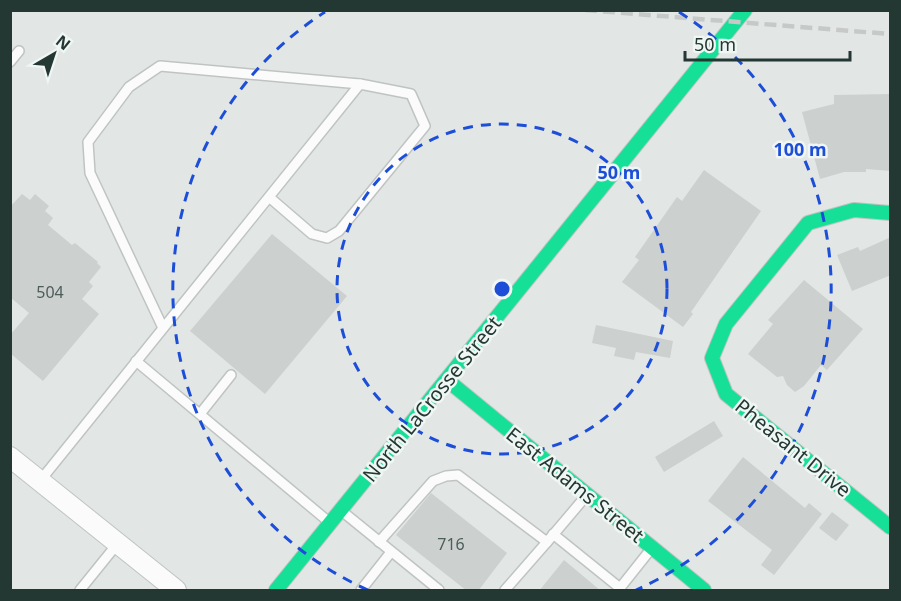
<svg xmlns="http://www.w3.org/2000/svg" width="901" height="601" viewBox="0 0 901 601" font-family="'Noto Sans',sans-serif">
<rect width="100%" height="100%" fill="#e2e7e5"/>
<!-- building -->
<g fill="#ccd0cf">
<polygon points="891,94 891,171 866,169 866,172 844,172 820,179 802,112 834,104 834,95"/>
<polygon points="704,170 761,211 691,312 693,314 683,327 622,282 639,260 635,257 677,197 682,201"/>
<polygon points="22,194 30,200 35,194 49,206 45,211 53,218 48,225 72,245 75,243 98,262 97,263 101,267 89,282 93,286 82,299 99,314 43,381 10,353 10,335 29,313 10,297 10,207"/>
<polygon points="272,234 347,296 265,394 190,331"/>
<polygon points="891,237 891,275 852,291 837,255 858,247 860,251"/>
<polygon points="804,280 863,329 827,370 821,365 804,386 795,392 787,385 783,376 777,377 748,354 773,324 768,320"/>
<polygon points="596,325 673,341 670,358 636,352 634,360 614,356 616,348 592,343"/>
<polygon points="714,421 723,436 664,472 655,457"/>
<polygon points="743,457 805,508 809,503 822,514 774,575 761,565 772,550 708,501"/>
<polygon points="431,493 507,553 478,591 467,591 396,535"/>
<polygon points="832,512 849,525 836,541 819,528"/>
<polygon points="564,560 601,591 539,591"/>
</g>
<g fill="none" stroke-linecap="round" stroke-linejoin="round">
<defs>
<g id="lane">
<polyline points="10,62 19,51"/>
<polyline points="163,328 90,173 88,142 129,87 160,66 360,84"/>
<polyline points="136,361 329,522"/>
<polyline points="200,414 231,375"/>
<polyline points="40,481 360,84 411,94 425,126 339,231 327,238 312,234 269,197"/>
<polyline points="343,512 439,590"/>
<polyline points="553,534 620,588 651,549"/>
<polyline points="379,542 433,481 446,476 458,475 547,542 586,496"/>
<polyline points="80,590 118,543"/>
<polyline points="361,590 391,552"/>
<polyline points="505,590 547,542"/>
</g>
<polyline id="street" points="10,457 176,590"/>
<g id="fast">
<polyline points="890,213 854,210 808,223 726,324 712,358 726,394 890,527"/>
<polyline points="447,380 704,590"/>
<polyline points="276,590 745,10"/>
</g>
</defs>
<!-- lane casing -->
<use href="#lane" stroke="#bfc4c2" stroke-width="12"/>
<!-- street casing -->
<use href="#street" stroke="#bfc4c2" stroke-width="22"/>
<!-- fast casing -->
<use href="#fast" stroke="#bec4c2" stroke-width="16"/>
<!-- lane -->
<use href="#lane" stroke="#fbfbfb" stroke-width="9"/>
<!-- street -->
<use href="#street" stroke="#fbfbfb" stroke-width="20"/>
<!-- fast -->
<use href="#fast" stroke="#16e098" stroke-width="14"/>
<!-- rail -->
<polyline stroke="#c6c9c8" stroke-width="4.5" stroke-dasharray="12 6" stroke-linecap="butt" points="585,10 890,34"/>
</g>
<!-- distance rings -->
<g fill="none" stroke="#1d4ed8" stroke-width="3" stroke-dasharray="10 8">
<circle cx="502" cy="289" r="165"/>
<path d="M368 590A329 329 0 0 1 325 12M679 12A329 329 0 0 1 636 590"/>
</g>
<g text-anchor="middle" stroke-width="5" stroke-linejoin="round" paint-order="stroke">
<!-- number labels -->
<g font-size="16" fill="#4d5d5a">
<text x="50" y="298">504</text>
<text x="451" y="550">716</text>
</g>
<!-- street labels -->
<g font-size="20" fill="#233733" stroke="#eff6f3">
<text transform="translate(432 399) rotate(-51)" y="7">North LaCrosse Street</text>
<text transform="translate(793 448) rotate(39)" y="7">Pheasant Drive</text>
<text transform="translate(575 485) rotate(39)" y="7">East Adams Street</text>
</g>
</g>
<circle cx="502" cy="289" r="9" fill="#1d4ed8" stroke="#eff6f3" stroke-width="3"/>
<g font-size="18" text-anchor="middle" font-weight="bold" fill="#1d4ed8" stroke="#eff6f3" stroke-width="5" stroke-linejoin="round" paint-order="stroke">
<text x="800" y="156">100 m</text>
<text x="619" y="179">50 m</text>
</g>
<!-- border -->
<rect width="901" height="601" fill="none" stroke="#233733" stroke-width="24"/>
<!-- north arrow -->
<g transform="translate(54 54) rotate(39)" stroke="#eff6f3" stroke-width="4.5" paint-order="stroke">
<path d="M0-4.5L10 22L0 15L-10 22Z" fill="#233733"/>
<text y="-9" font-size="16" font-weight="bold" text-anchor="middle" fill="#233733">N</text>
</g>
<!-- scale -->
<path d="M685 51v9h165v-9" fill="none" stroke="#233733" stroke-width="3"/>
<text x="694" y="51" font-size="18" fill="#233733" stroke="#eff6f3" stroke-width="4.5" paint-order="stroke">50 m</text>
</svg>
